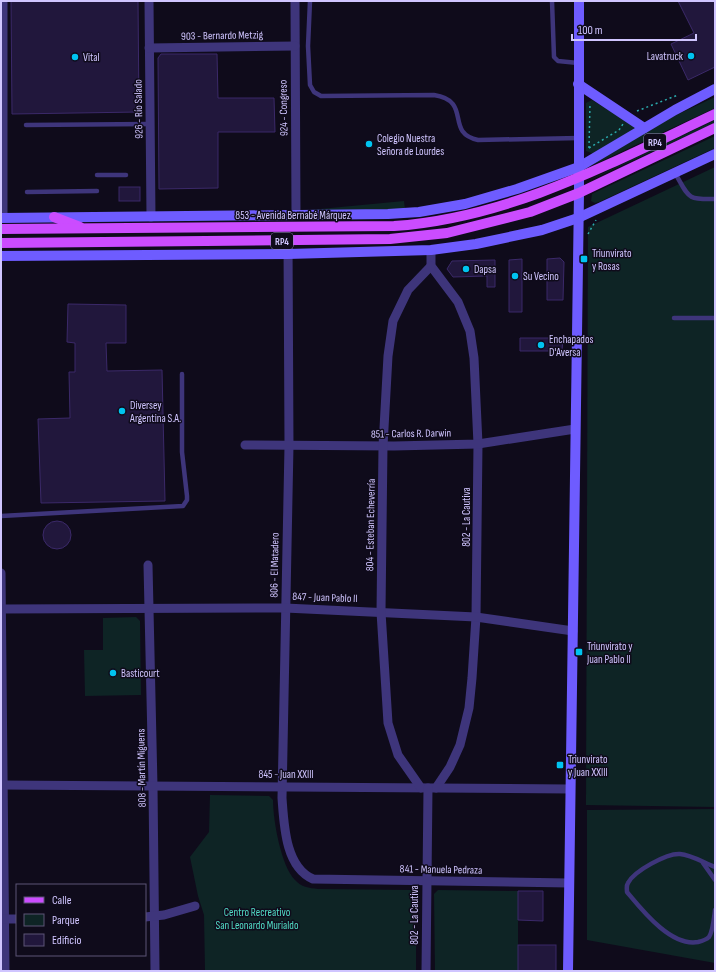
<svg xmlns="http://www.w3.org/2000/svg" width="716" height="972" viewBox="0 0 716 972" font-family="'Sofia Sans Condensed',sans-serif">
<rect width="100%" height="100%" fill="#0f0b1b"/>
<!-- green -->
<g fill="#0e2425">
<polygon points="715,97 715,108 591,166 668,119"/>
<polygon points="592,100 635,127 635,130 594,154 586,151 586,103"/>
<polygon points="715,120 715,123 590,180 591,179"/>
<polygon points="715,136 715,148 599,202 595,203 591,201 592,194 596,192"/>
<polygon points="715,167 715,807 586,805 588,227"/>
<polygon points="404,201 405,210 299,211"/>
<polygon points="136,617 140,621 141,695 85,696 84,650 103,650 103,618"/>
<path d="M210,795L269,796L273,800C273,820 281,866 295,880C301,887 309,888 318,889L412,890L416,894V971H205L204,915L198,896L190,857L209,832Z"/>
<polygon points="715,809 715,963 587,940 587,810"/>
<polygon points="438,890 518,891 518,971 435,971 434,894"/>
</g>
<!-- building -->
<g fill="#21173c" stroke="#3b2969">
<polygon points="11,1 138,1 139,112 12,114"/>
<polygon points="678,1 715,1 715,67 688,80 671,44 694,33"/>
<polygon points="161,54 217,54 218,98 274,98 275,132 218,132 218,188 159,189 158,58"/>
<rect x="119" y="187" width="21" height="14"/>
<polygon points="560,258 564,262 563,300 547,300 547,259"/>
<polygon points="522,259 522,312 509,312 509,260"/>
<polygon points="495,260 495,287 487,287 487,276 453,277 447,269 452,261"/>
<polygon points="68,304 126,305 126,343 106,343 107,371 162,370 165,501 41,503 38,419 70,418 69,372 75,372 75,343 67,342"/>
<polygon points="520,338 563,338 562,351 520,351"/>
<circle cx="57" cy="535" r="14"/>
<polygon points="518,891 543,891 543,921 518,920"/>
<rect x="518" y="945" width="38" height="26"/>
</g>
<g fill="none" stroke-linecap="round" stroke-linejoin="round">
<!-- path -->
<g stroke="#2baaad" stroke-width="1.5" stroke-dasharray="2 3" stroke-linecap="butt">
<polyline points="637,111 678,95"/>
<polyline points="589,148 590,103"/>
<polyline points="589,148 619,130 623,124"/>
<polyline points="588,234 596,220"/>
</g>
<!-- lane -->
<g stroke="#3e357b" stroke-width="4.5">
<path d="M310,1L308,46L310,85L314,92L321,96L434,95C473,101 444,133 478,140L579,138"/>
<polyline points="552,1 554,57 558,61 578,63"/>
<polyline points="26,125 150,124"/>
<path d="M675,173C689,197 686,200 715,199"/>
<polyline points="97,175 126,175"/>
<polyline points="27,192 97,191"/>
<polyline points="674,318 715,318"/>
<polyline points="1,516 183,506 187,500 187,496 182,452 182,374"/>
<polyline points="703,863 715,880"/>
<path d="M715,867C704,863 692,855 680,854C667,853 634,871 628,883C626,886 627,889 627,892C642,910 671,947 698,942C702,941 706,940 709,937C713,931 714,918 715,910"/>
</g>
<!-- street -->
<g stroke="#3e357b" stroke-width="9">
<polyline points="3,1 3,218"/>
<polyline points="149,1 151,217"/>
<polyline points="295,1 296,215"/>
<polyline points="149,48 295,46"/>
<path d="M288,241L289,446L282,798C284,824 285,867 313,879L569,883"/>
<polyline points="431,250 431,266 458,302 470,331 474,358 478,444 476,617 472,678 469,708 460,745 450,767 436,788"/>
<polyline points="245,445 394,446 478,444 575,429"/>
<polyline points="148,565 153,786 155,971"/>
<polyline points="1,573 5,971"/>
<polyline points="2,609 285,608 476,617 573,631"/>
<polyline points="1,785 570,789"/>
<polyline points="421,788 398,755 388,723 381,612 383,446 388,356 393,321 408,290 431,266"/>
<polyline points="145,917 164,915 195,906"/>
<polyline points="1,919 17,919"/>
<polyline points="426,971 428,788"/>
</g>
<!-- secondary -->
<g stroke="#6e5cff" stroke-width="10">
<polyline points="578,84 644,128"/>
<polyline points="1,218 388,214 419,212 465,204 517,189 579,167 675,110 715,89"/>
<polyline points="1,256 288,254 431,250 476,244 542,230 578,218 715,154"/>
<polyline points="568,971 579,193 579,1"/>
</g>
<!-- primary -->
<g stroke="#cb4cff" stroke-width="10">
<polyline points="54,217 80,227"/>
<path d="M1,229L394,226C510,218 611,163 715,114"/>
<polyline points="1,243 390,239 447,233 530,212 579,193 715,128"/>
</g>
</g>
<!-- markers -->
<g fill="#00c4f0" stroke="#0f0b1b" stroke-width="1.5">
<circle cx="691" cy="56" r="4"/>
<circle cx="75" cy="57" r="4"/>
<circle cx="369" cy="144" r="4"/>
<rect x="580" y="255" width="8" height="8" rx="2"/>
<circle cx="466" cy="269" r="4"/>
<circle cx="515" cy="276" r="4"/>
<circle cx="541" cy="345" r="4"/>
<circle cx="122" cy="411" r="4"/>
<rect x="575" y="648" width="8" height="8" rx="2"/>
<circle cx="113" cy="673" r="4"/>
<rect x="556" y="761" width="8" height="8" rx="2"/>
</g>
<g text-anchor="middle" stroke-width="3" stroke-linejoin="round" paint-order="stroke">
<!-- shield labels -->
<g fill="#0f0b1b" stroke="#968dbb" stroke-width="1">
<rect x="644" y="134" width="22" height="16" rx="3"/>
<rect x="271" y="233" width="22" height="16" rx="3"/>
</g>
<g font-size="10" font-weight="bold" fill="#d0c5ff">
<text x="655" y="146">RP4</text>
<text x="282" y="245">RP4</text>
</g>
<!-- street labels -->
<g font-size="11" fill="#d0c5ff" stroke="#0f0b1b">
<text transform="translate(222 35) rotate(-1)" y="4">903 - Bernardo Metzig</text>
<text transform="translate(283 108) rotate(-91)" y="4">924 - Congreso</text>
<text transform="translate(138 109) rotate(-91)" y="4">926 - Río Salado</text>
<text x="293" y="219">853 - Avenida Bernabé Márquez</text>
<text transform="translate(411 433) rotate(-1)" y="4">851 - Carlos R. Darwin</text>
<text transform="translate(466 517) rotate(-90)" y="4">802 - La Cautiva</text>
<text transform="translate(370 525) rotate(-89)" y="4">804 - Esteban Echeverría</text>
<text transform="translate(274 565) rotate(-89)" y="4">806 - El Matadero</text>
<text transform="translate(325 597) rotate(2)" y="4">847 - Juan Pablo II</text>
<text transform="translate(141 768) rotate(-91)" y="4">808 - Martín Miguens</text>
<text x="286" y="778">845 - Juan XXIII</text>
<text transform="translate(441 869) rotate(1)" y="4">841 - Manuela Pedraza</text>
<text transform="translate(414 915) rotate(-90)" y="4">802 - La Cautiva</text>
</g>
<!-- poi labels -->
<g font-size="11" fill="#d0c5ff" stroke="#0f0b1b" text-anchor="start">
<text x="683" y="60" text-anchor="end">Lavatruck</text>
<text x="83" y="61">Vital</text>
<text x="377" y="142">Colegio Nuestra<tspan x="377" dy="13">Señora de Lourdes</tspan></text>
<text x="592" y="257">Triunvirato<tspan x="592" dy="13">y Rosas</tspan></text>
<text x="474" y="273">Dapsa</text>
<text x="523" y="280">Su Vecino</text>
<text x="549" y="343">Enchapados<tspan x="549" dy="13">D'Aversa</tspan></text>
<text x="130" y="409">Diversey<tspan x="130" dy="13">Argentina S.A.</tspan></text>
<text x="587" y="650">Triunvirato y<tspan x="587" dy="13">Juan Pablo II</tspan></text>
<text x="121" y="677">Basticourt</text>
<text x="568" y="763">Triunvirato<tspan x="568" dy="13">y Juan XXIII</tspan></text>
</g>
<!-- park labels -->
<g font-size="11" fill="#52dec7" stroke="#0f0b1b">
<text x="257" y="916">Centro Recreativo<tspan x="257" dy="13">San Leonardo Murialdo</tspan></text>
</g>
</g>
<!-- border -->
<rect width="716" height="972" fill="none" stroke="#d0c5ff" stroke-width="4"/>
<!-- legend -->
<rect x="16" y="884" width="130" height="72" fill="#0f0b1b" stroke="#5c5576"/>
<rect x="24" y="897" width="20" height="6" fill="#cb4cff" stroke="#5c5576"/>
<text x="52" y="904" font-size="12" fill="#d0c5ff">Calle</text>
<rect x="24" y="914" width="20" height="12" fill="#0e2425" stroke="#5c5576"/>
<text x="52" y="924" font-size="12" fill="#d0c5ff">Parque</text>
<rect x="24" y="934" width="20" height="12" fill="#21173c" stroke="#5c5576"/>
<text x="52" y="944" font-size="12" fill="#d0c5ff">Edificio</text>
<!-- scale -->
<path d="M572 34v6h124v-6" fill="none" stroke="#d0c5ff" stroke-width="2"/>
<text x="578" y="34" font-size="12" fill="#d0c5ff" stroke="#0f0b1b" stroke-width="3" paint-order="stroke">100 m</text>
</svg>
